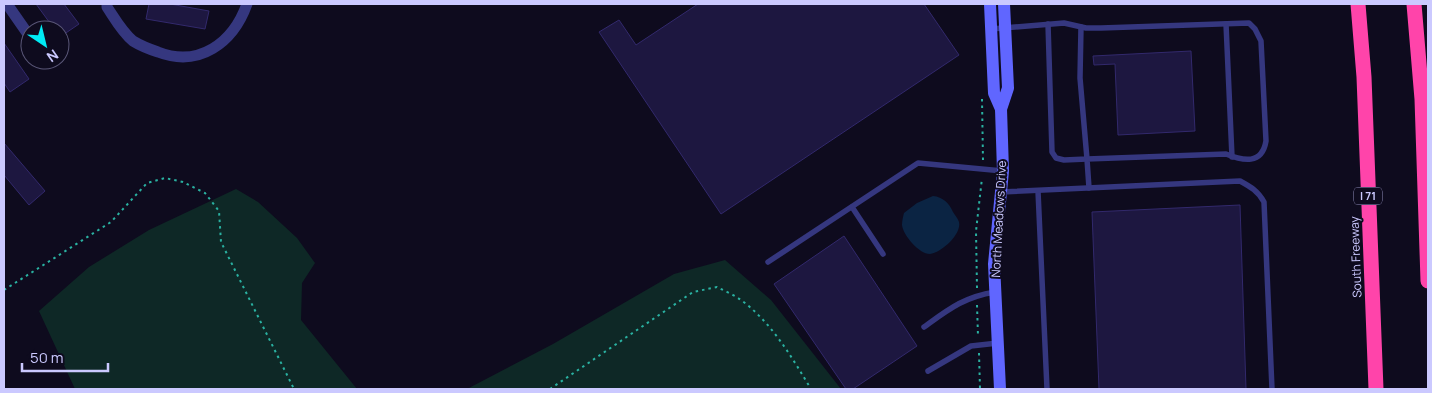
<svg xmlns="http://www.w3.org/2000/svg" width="1432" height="393" viewBox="0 0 1432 393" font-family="Manrope,sans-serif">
<rect width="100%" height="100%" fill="#0e0b1e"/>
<!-- green -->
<g fill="#0e2826">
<polygon points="236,189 258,202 297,238 315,263 302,283 301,320 357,389 75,389 39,311 89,267 149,230"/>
<polygon points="725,260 771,300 841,389 467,389 553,344 674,274"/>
</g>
<!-- water -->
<path fill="#0b2443" d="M933,196C943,197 949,203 953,212C955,215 958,219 959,222C962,234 941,253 930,254C919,254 903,235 902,225C902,221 903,217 904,213L917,203Z"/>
<!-- building -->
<g fill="#1d1740" stroke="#32296c">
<polygon points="36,4 64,4 79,24 60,37 60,30 55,30"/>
<polygon points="149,4 170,4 209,11 205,29 146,19"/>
<polygon points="698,4 924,4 959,55 721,214 599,32 619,20 636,45"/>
<polygon points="4,43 29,79 10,92 4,83"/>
<polygon points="1191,51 1195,131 1118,135 1115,64 1094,65 1093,56"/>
<polygon points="4,143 45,191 29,205 4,175"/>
<polygon points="1240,205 1246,389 1099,389 1092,212"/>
<polygon points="844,236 917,346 853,389 846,389 774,284"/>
</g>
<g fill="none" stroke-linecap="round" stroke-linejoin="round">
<!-- path -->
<g stroke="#2ab1a1" stroke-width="2" stroke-dasharray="2.5 4" stroke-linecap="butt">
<polyline points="982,99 983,161"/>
<polyline points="977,288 976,231 982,178"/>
<polyline points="4,290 111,222 147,183 165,178 183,182 205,193 219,211 221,242 294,389"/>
<polyline points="977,305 978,336"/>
<polyline points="979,353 980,389"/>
<path d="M550,389L693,292L717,287C725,291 734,295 741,300C772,323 791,356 811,389"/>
</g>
<!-- lane -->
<g stroke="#35377f" stroke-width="5.5">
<polyline points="1048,24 1052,152 1056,158 1064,160 1087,159 1080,78 1081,27"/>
<polyline points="1226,24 1232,157"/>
<path d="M991,29L1064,23L1086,28H1101L1249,23L1255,29L1261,41L1266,141C1262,165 1243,161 1226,154L1087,159L1089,188"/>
<polyline points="1038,191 1047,389"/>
<path d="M1001,192L1240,181C1251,187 1258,191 1264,202L1272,389"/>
<polyline points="852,207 883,254"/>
<polyline points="768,262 918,163 1003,171"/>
<path d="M924,327C949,309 964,297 995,292"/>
<polyline points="928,371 971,346 998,343"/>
</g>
<!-- street -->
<g stroke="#35377f" stroke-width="11">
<polyline points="7,4 30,37"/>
<path d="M107,4V7C115,19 122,32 133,41C141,46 149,49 158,52C199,68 233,43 247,4"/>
</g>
<!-- secondary -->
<g stroke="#6066ff" stroke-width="12">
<polyline points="990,4 994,93 1001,109"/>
<polyline points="1000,389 994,264 1003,171 1001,109 1008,88 1004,4"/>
</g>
<!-- highway -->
<g stroke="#f4a" stroke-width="15">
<polyline points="1358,4 1364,77 1376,389"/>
<polyline points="1414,4 1422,99 1428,281"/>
</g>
</g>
<g text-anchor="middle" stroke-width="4" stroke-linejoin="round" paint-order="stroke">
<!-- shield labels -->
<rect fill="#0e0b1e" stroke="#9290bc" stroke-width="1" x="1354" y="187.5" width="28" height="17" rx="4"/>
<g font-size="11" font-weight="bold" fill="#cbc9ff">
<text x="1368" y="200">I 71</text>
</g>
<!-- street labels -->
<g font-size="12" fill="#cbc9ff" stroke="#0e0b1e">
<text transform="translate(999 219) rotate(-87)" y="4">North Meadows Drive</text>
<text transform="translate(1356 257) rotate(-92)" y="4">South Freeway</text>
</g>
</g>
<!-- border -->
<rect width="1432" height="393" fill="none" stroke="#cbc9ff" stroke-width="10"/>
<!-- north arrow -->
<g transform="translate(45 45) rotate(145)"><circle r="24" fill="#0e0b1e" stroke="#5a5778"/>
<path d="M0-4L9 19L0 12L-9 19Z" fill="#00ebf4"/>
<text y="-8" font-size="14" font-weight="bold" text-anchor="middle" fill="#cbc9ff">N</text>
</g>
<!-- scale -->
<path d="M22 363v8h86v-8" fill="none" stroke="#cbc9ff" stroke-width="2.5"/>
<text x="30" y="363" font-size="15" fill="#cbc9ff" stroke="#0e0b1e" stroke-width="4" paint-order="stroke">50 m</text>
</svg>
